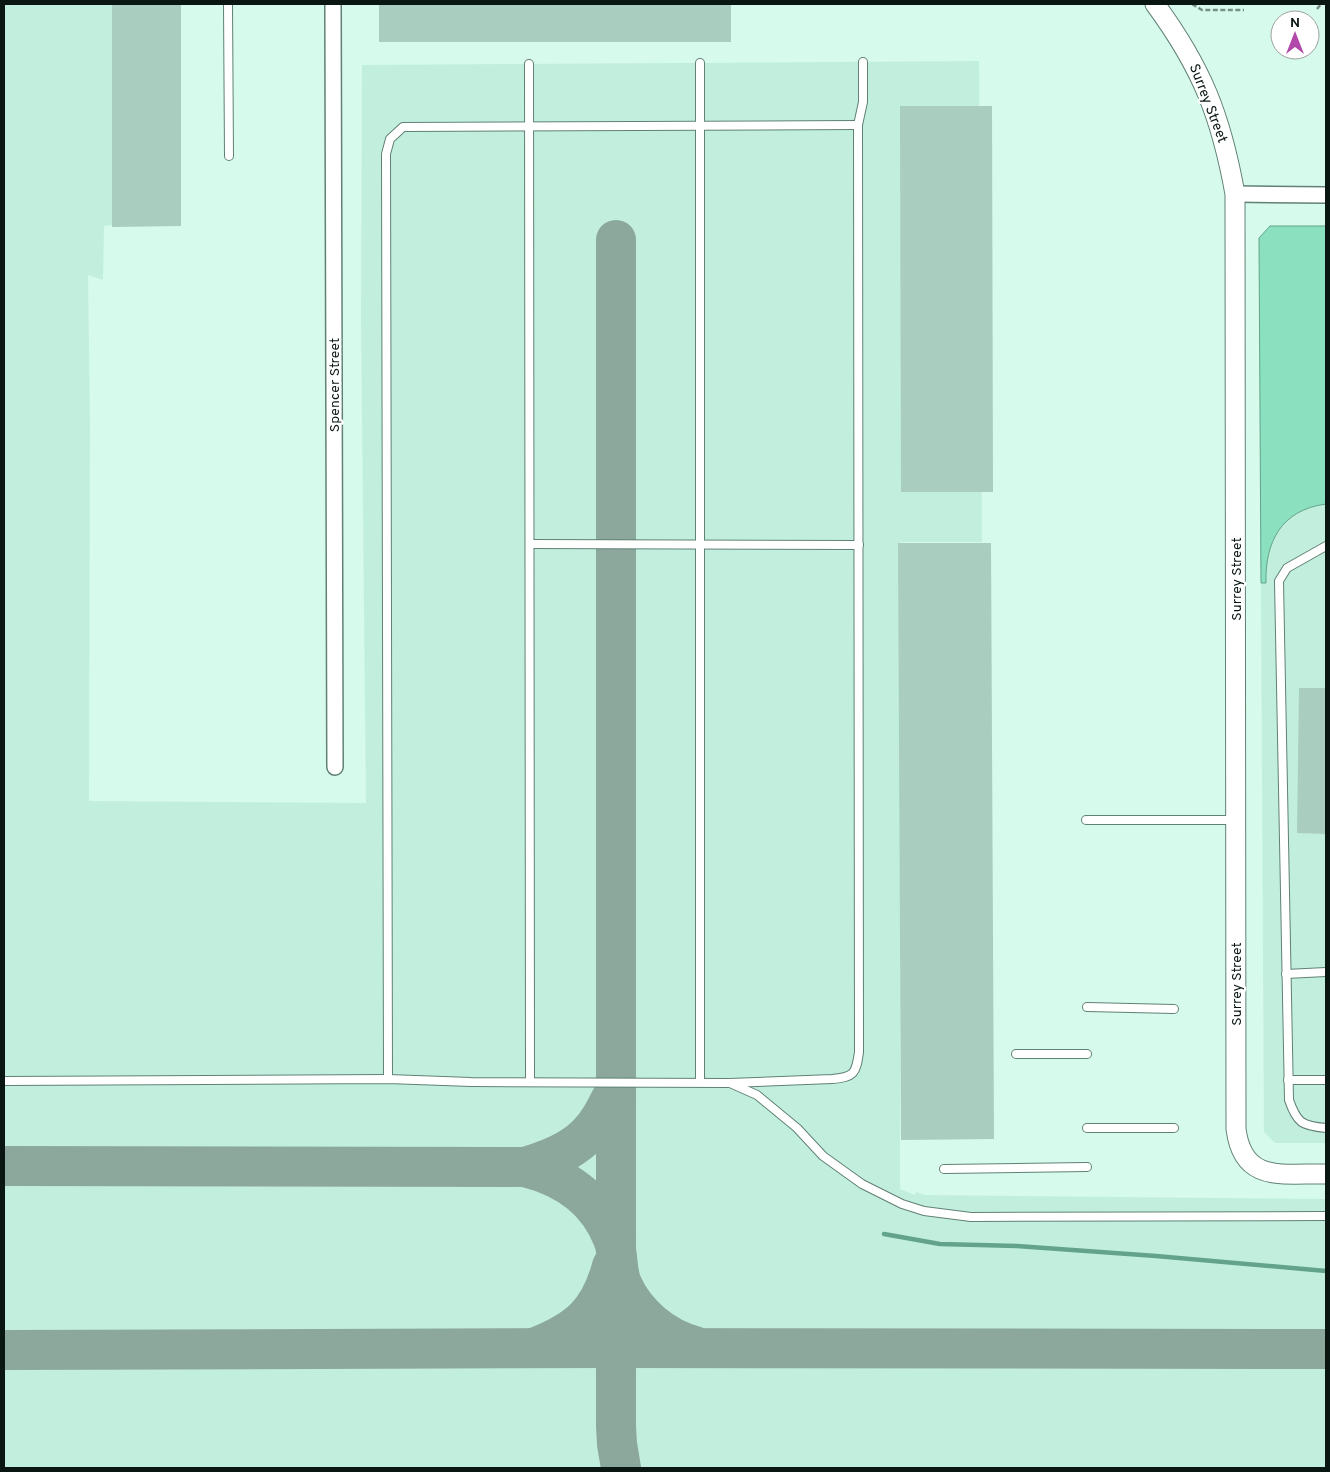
<svg xmlns="http://www.w3.org/2000/svg" width="1330" height="1472" viewBox="0 0 1330 1472" font-family="Overpass,sans-serif">
<rect width="100%" height="100%" fill="#d6faeb"/>
<!-- built -->
<g fill="#c2efdd">
<polygon points="4,4 112,4 112,225 104,226 103,280 88,275 90,423 89,801 366,803 361,319 362,65 979,61 982,542 900,542 900,1189 915,1195 916,1192 925,1195 1326,1199 1326,1468 4,1468"/>
<polygon points="1270,226 1326,226 1326,1143 1275,1143 1264,1132 1259,238"/>
</g>
<!-- water -->
<path fill="#8ae0bf" stroke="#63a38b" d="M1270,226H1326V504C1281,510 1265,542 1266,583H1261L1259,238Z"/>
<g fill="none" stroke-linecap="round" stroke-linejoin="round">
<!-- stream -->
<polyline stroke="#63a38b" stroke-width="4.5" points="884,1234 940,1244 1017,1246 1156,1256 1326,1271"/>
<!-- taxiway -->
<g stroke="#8ca79c" stroke-width="40">
<polyline points="616,240 616,1426 617,1444 621,1468"/>
<path d="M4,1166L525,1167C565,1177 598,1199 613,1239C619,1253 616,1270 622,1284C635,1314 664,1338 695,1346"/>
<path d="M525,1167C556,1158 584,1146 601,1117C607,1108 610,1099 616,1090"/>
<path d="M536,1347C579,1330 600,1312 612,1266"/>
<polyline points="4,1350 616,1348 1326,1349"/>
</g>
</g>
<!-- building -->
<g fill="#a9cdbe">
<polygon points="112,4 181,4 181,226 112,227"/>
<rect x="379" y="4" width="352" height="38"/>
<polygon points="900,106 992,106 993,492 901,492"/>
<polygon points="898,543 991,543 994,1139 901,1140"/>
<polygon points="1299,688 1326,688 1326,834 1297,833"/>
</g>
<g fill="none" stroke-linecap="round" stroke-linejoin="round">
<defs>
<g id="service">
<polyline points="228,4 229,156"/>
<polyline points="700,63 700,1082"/>
<polyline points="529,64 530,1082"/>
<polyline points="530,544 859,545"/>
<path d="M1326,546L1287,568L1279,581L1289,1100C1297,1123 1302,1126 1326,1128"/>
<polyline points="1086,820 1236,820"/>
<polyline points="1286,974 1326,972"/>
<polyline points="1087,1007 1174,1009"/>
<polyline points="1016,1054 1087,1054"/>
<polyline points="388,1079 386,154 390,139 403,127 858,125"/>
<polyline points="1288,1080 1326,1080"/>
<path d="M4,1081L388,1079L471,1082L729,1083L832,1079C854,1077 856,1074 859,1052L858,125L863,102V62"/>
<polyline points="730,1083 757,1095 797,1128 823,1156 862,1184 902,1204 924,1211 971,1217 1326,1216"/>
<polyline points="1087,1128 1174,1128"/>
<polyline points="944,1169 1087,1167"/>
</g>
<g id="minor">
<polyline points="333,4 335,767"/>
<polyline points="1235,194 1326,195"/>
</g>
<path id="tertiary" d="M1155,4C1202,68 1221,116 1235,194L1236,1129C1243,1184 1283,1173 1326,1174"/>
</defs>
<!-- service casing -->
<use href="#service" stroke="#608174" stroke-width="10"/>
<!-- minor casing -->
<use href="#minor" stroke="#608174" stroke-width="18"/>
<!-- tertiary casing -->
<use href="#tertiary" stroke="#608174" stroke-width="21"/>
<!-- path -->
<g stroke="#789187" stroke-width="2.5" stroke-dasharray="5 2.5" stroke-linecap="butt">
<polyline points="1192,4 1202,10 1244,10"/>
<polyline points="1317,9 1321,4"/>
</g>
<!-- service -->
<use href="#service" stroke="#fff" stroke-width="8"/>
<!-- minor -->
<use href="#minor" stroke="#fff" stroke-width="15"/>
<!-- tertiary -->
<use href="#tertiary" stroke="#fff" stroke-width="19"/>
</g>
<g text-anchor="middle" stroke-width="4.5" stroke-linejoin="round" paint-order="stroke">
<!-- street labels -->
<g font-size="14" fill="#091611" stroke="#fff">
<text transform="translate(1209 103) rotate(69)" y="5">Surrey Street</text>
<text transform="translate(334 385) rotate(-90)" y="5">Spencer Street</text>
<text transform="translate(1236 579) rotate(-90)" y="5">Surrey Street</text>
<text transform="translate(1236 984) rotate(-90)" y="5">Surrey Street</text>
</g>
</g>
<!-- border -->
<rect width="1330" height="1472" fill="none" stroke="#091611" stroke-width="10"/>
<!-- north arrow -->
<g transform="translate(1295 35)"><circle r="24" fill="#ffffff" stroke="#9da2a0"/>
<path d="M0-4L9 19L0 12L-9 19Z" fill="#b248a9"/>
<text y="-8" font-size="14" font-weight="bold" text-anchor="middle" fill="#091611">N</text>
</g>
</svg>
